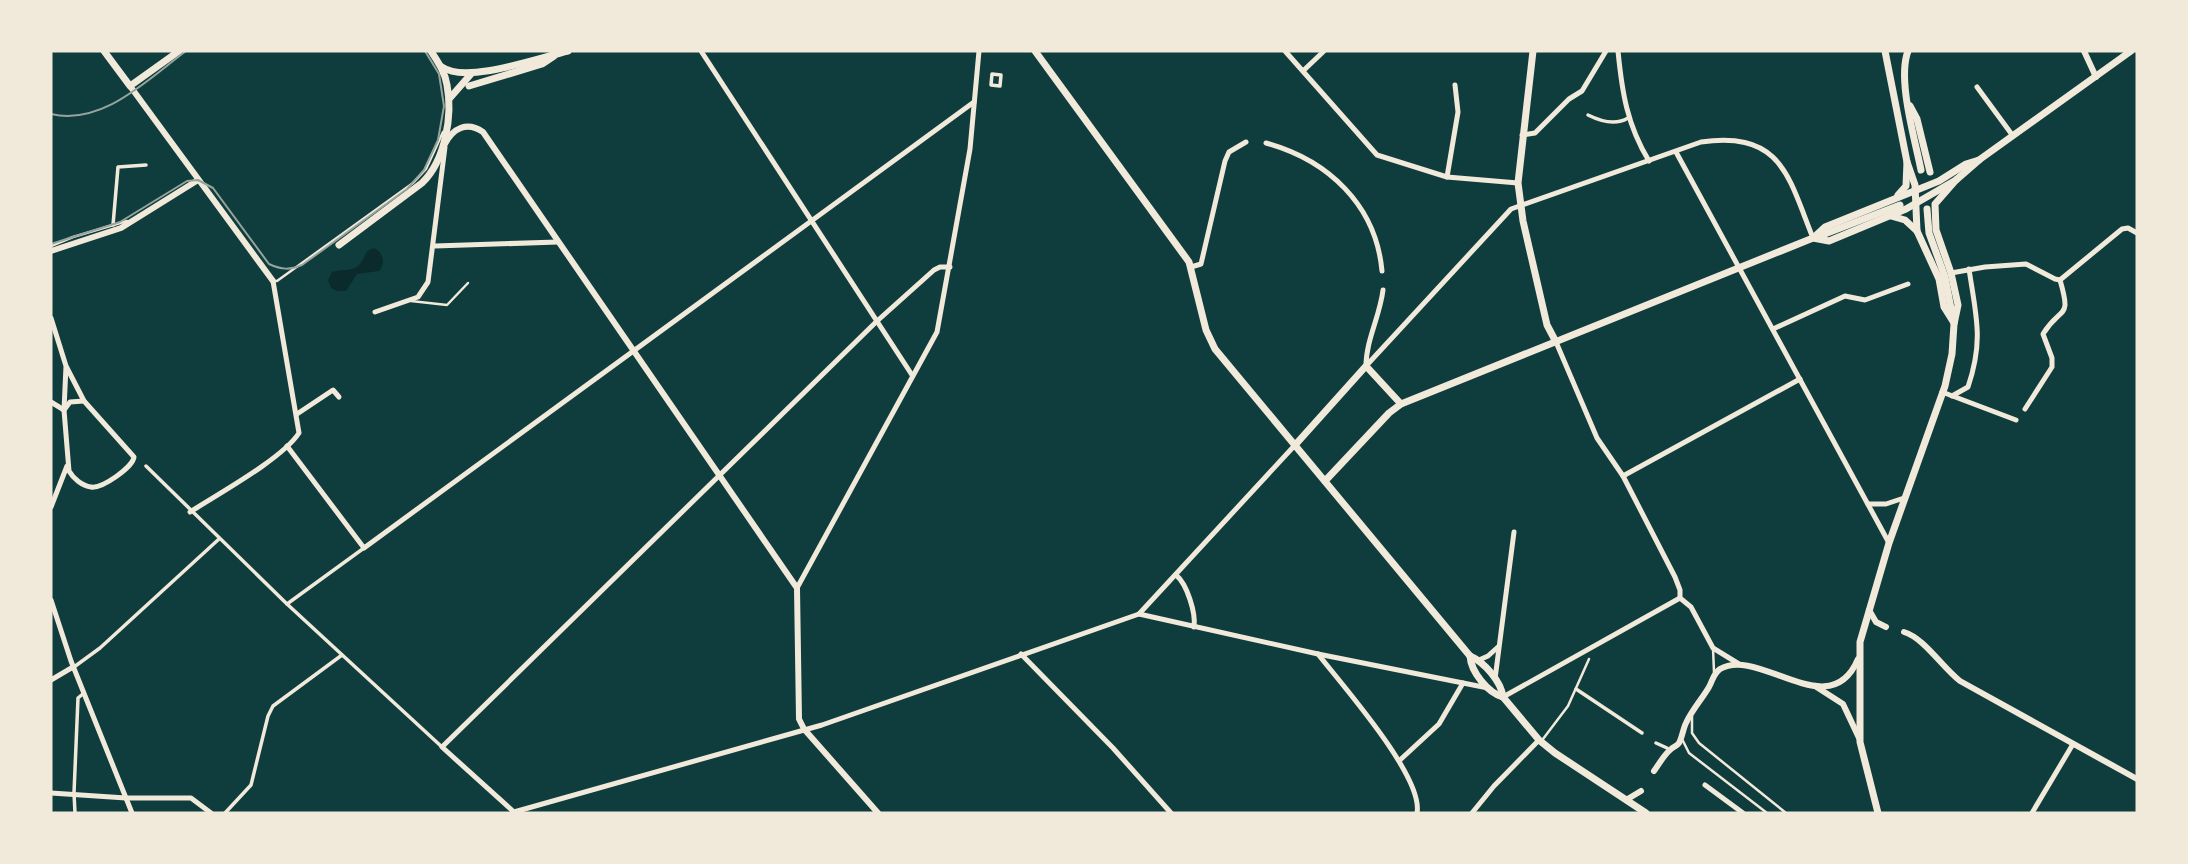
<svg xmlns="http://www.w3.org/2000/svg" width="2188" height="864" viewBox="0 0 2188 864" font-family="'DejaVu Sans',sans-serif">
<rect width="100%" height="100%" fill="#0f3d3e"/>
<!-- water -->
<path fill="#0a2a2b" d="M374,248C383,252 386,263 379,271L357,274L346,291H338L331,288L328,280L332,272C340,269 352,272 359,265C366,258 363,251 374,248Z"/>
<g fill="none" stroke-linecap="round" stroke-linejoin="round">
<!-- service -->
<g stroke="#f1e9da" stroke-width="2.5">
<polyline points="51,246 73,237 127,221"/>
<polyline points="273,281 277,281 413,183 426,169 443,132"/>
<polyline points="411,301 447,305 468,283"/>
<polyline points="1713,648 1714,672"/>
<polyline points="1692,716 1692,733 1699,743 1786,813"/>
<polyline points="1543,739 1568,706 1589,659"/>
<polyline points="1682,739 1689,753 1767,813"/>
</g>
<!-- pedestrian -->
<g stroke="#f1e9da" stroke-width="3.5">
<polygon points="992,74 1001,75 1000,86 991,85"/>
<path d="M1588,115C1600,121 1615,126 1628,118"/>
<polyline points="113,225 118,167 146,165"/>
<polyline points="146,466 287,604 442,747"/>
<polyline points="287,604 364,548"/>
<polyline points="74,667 100,648 219,539"/>
<polyline points="1576,689 1642,733"/>
<polyline points="1656,743 1667,748"/>
<polyline points="75,813 74,793 78,698 84,693"/>
<polyline points="225,813 251,785 268,716 273,706 342,655"/>
</g>
<!-- minor -->
<g stroke="#f1e9da" stroke-width="5">
<polyline points="701,51 912,375"/>
<polyline points="1285,51 1377,155 1447,177 1518,183"/>
<path d="M1618,51C1622,92 1627,125 1649,161"/>
<polyline points="1303,71 1324,51"/>
<polyline points="1977,87 2013,136"/>
<polyline points="1522,135 1535,133 1569,99 1582,91 1606,51"/>
<path d="M1266,143C1328,160 1376,205 1382,271"/>
<polyline points="1676,152 1889,543"/>
<polyline points="1447,177 1458,112 1455,85"/>
<polyline points="435,246 558,242"/>
<polyline points="1191,267 1201,264 1225,161 1229,152 1246,142"/>
<polyline points="1951,273 1985,267 2026,264 2055,279 2060,280 2122,229 2128,228 2137,233"/>
<polyline points="375,312 418,297 428,282 445,147"/>
<path d="M51,318L66,366L84,401L134,457C133,467 102,489 91,487C82,486 73,478 69,471L64,410L66,366"/>
<polyline points="1773,329 1845,296 1865,300 1908,284"/>
<polyline points="1556,342 1597,438 1623,476 1675,577 1680,590 1680,598 1691,607 1713,648 1739,664"/>
<path d="M1366,366L1511,209L1701,142C1782,131 1788,176 1813,238"/>
<path d="M1366,366C1366,340 1380,316 1383,290"/>
<polyline points="1942,392 2016,420"/>
<path d="M1952,396L1968,387C1984,340 1976,316 1969,269"/>
<polyline points="51,402 64,410"/>
<path d="M2025,409L2052,367V358L2043,334C2061,305 2072,321 2060,280"/>
<polyline points="64,410 70,402 84,401"/>
<polyline points="297,414 333,390 339,397"/>
<polyline points="287,446 364,548 974,102"/>
<polyline points="1623,476 1800,379"/>
<polyline points="1868,504 1886,504 1904,498"/>
<polyline points="51,507 67,466"/>
<path d="M190,512C218,494 282,459 299,433L273,281"/>
<path d="M1176,575C1187,584 1196,613 1194,627"/>
<polyline points="797,588 937,332 970,149 979,51"/>
<polyline points="51,600 71,661 132,813"/>
<polyline points="1139,614 1318,654 1488,688"/>
<polyline points="1021,654 1113,748 1171,813"/>
<path d="M1318,654C1342,685 1424,777 1417,813"/>
<polyline points="1479,660 1488,656 1498,647"/>
<polyline points="1495,679 1514,532"/>
<polyline points="51,680 73,667"/>
<polyline points="1503,697 1680,598"/>
<polyline points="1400,760 1439,724 1463,683"/>
<polyline points="1705,785 1743,813"/>
<polyline points="51,793 126,798 191,798 211,813"/>
<polyline points="514,812 822,725 1139,614 1296,444"/>
<polyline points="515,813 442,747 876,322 934,270 940,267 950,267"/>
<polyline points="1472,813 1494,786 1539,740"/>
<polyline points="2032,813 2073,744"/>
</g>
<!-- tertiary -->
<g stroke="#f1e9da" stroke-width="6">
<polyline points="2084,51 2096,77"/>
<polyline points="130,86 273,281"/>
<path d="M445,144C453,128 467,121 483,132L788,575L797,588L799,719L804,729L878,813"/>
<polyline points="51,251 121,228 198,180"/>
<polyline points="1869,610 1876,622 1886,627"/>
<path d="M1904,632C1924,638 1942,667 1960,681L2137,779"/>
<polyline points="1815,686 1843,704 1860,740"/>
<path d="M1654,771C1659,764 1664,755 1670,750C1674,746 1676,747 1679,743C1682,738 1683,729 1686,723C1692,710 1702,699 1709,687C1713,680 1713,674 1720,669C1759,646 1830,726 1858,659"/>
<polyline points="1626,800 1641,791"/>
</g>
<!-- secondary -->
<g stroke="#f1e9da" stroke-width="7">
<polyline points="104,51 130,86 179,51"/>
<path d="M1035,51L1189,262L1206,330L1215,349L1470,656C1484,662 1501,681 1503,697L1539,740L1555,753L1646,813"/>
<polyline points="1533,51 1518,183 1523,221 1547,325 1556,342"/>
<polyline points="1885,51 1907,162 1915,185 1917,231"/>
<path d="M1908,51C1897,80 1915,139 1921,170"/>
<path d="M442,67C466,84 538,58 568,51"/>
<polyline points="469,86 542,64 554,56"/>
<polyline points="449,99 471,74"/>
<polyline points="1910,106 1917,119 1930,172"/>
<polyline points="1898,195 1906,186 1907,162"/>
<polyline points="1927,209 1929,233 1945,277 1953,319"/>
<polyline points="1891,216 1905,220 1917,231 1939,279 1944,307 1954,323"/>
<polyline points="1817,237 1900,205"/>
<polyline points="1813,238 1829,241 1906,209 1956,180 1979,160 2131,51"/>
<path d="M339,245L422,183C445,161 453,116 447,85C445,72 438,62 431,51"/>
<polyline points="1296,444 1366,366 1401,404"/>
<polyline points="1325,481 1389,413 1401,404 1813,238 1825,227 1939,181 1966,164 1979,160"/>
<path d="M1470,656C1471,672 1488,693 1503,697"/>
<polyline points="1878,813 1860,742 1860,642 1889,543 1945,386 1952,354 1954,324 1958,305 1951,273 1936,230 1935,204 1956,180"/>
</g>
<!-- tram -->
<g stroke="#97a49c" stroke-width="2">
<path d="M51,114C103,126 148,79 186,51"/>
<path d="M51,244L120,222L187,181L198,180L213,188L269,264C282,270 290,270 302,265L407,189L424,170L438,140L444,106L439,74L425,51"/>
</g>
</g>
<!-- border -->
<rect width="2188" height="864" fill="none" stroke="#f1e9da" stroke-width="105"/>
</svg>
